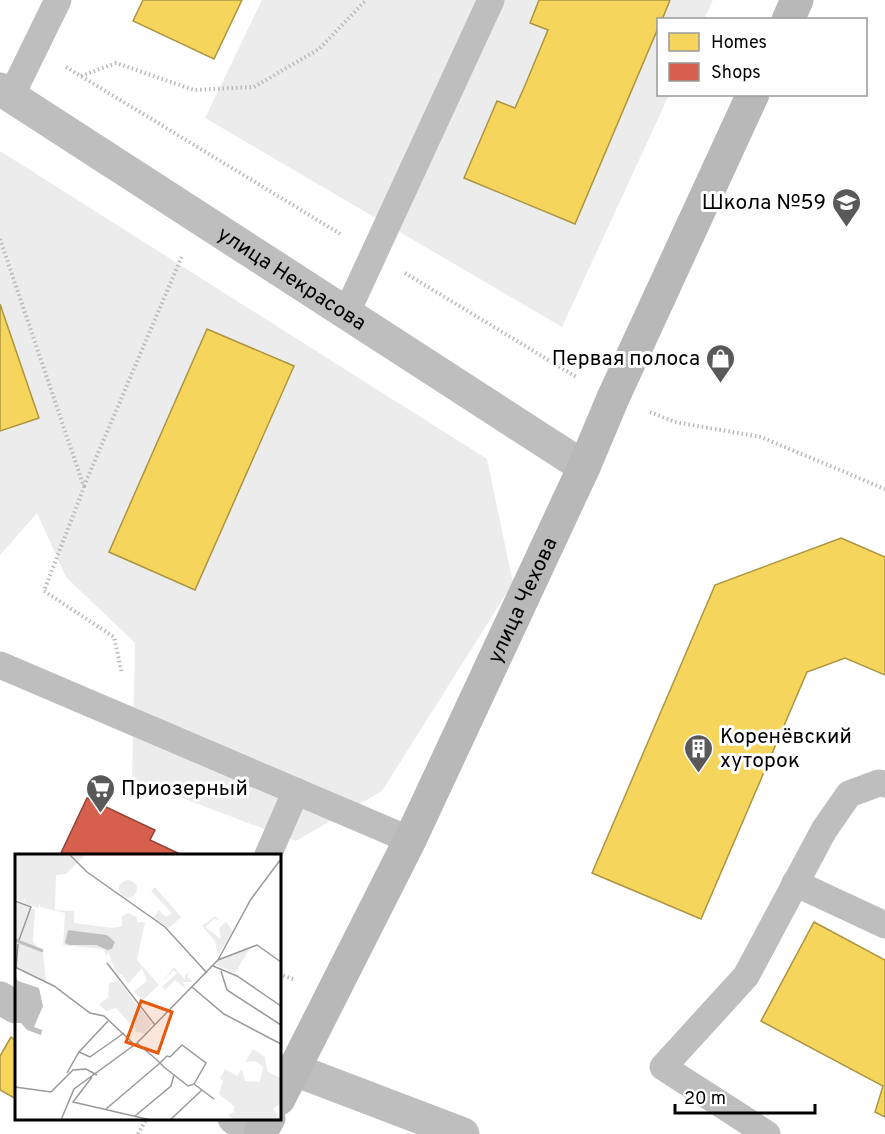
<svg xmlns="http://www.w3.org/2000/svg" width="885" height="1134" viewBox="0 0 885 1134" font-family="Overpass,sans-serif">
<rect width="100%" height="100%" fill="#fff"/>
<!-- green -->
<g fill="#ececec" fill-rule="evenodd">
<polygon points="262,0 539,0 530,23 548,30 515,108 497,101 464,178 575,224 658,28 658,94 669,95 562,327 205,118"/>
<polygon points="670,0 713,0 704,19 662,20"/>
<path d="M0,151L487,459L513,583L382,791L296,841L132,779L135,643L66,577L37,513L0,555V431L38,418L0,304ZM207,329L293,367L195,590L109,552Z"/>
</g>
<!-- homes -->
<g fill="#f6d55c" stroke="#ac9540" stroke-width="1.5">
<polygon points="143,0 242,0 214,59 133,21"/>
<polygon points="539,0 670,0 662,20 658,20 658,28 575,224 464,178 497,101 515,108 526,83 548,30 530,23"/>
<polygon points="0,304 39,418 0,431"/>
<polygon points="207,329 294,366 195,590 109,552"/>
<polygon points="841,538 885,557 885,675 845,658 807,672 701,919 592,873 715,585"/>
<polygon points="814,922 885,960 885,1117 875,1112 883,1086 761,1021"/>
<polygon points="11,1037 16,1041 16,1099 0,1090 0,1056"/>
</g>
<!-- shops -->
<polygon fill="#d6604d" stroke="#964336" stroke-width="1.5" points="87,798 155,830 150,840 182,855 65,855 61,853"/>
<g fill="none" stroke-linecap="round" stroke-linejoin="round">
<!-- path -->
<g stroke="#b9b9b9" stroke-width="4" stroke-dasharray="1.5 3" stroke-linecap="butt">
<polyline points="66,67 342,235"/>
<polyline points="81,76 116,63 194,90 254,87 319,49 366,0"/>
<polyline points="0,239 84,487 44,591 114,637 122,674"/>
<polyline points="405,273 578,378"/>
<polyline points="650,412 675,422 761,437 885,489"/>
<polyline points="84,486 182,256"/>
<polyline points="279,974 293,979"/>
<polyline points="138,1134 147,1118"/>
</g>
<!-- service -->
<g stroke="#bebebe" stroke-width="27">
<polyline points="11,96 58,0"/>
<polyline points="346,314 491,0"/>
<polyline points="0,665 410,840"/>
<polyline points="268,855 296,791"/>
<polyline points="795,883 885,925"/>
<polyline points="767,1134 663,1067 746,976 824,830 849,794 879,783 885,784"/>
</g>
<!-- minor -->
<g stroke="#bebebe" stroke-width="33">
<path id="s1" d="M0,89L584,467"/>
<polyline points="0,998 16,1007"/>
<polyline points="295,1070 463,1134"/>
<polyline points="234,1118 261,1132"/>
</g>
<!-- secondary -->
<g stroke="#b8b8b8" stroke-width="33">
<polyline points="788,20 797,0"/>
<path id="s2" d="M279,1099L410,840L584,467L613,398L753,94"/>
<polyline points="260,1134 269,1118"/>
</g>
</g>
<!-- icons -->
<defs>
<symbol id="school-pin" viewBox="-11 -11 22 30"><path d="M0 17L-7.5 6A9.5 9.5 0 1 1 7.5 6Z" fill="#595959" stroke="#fff"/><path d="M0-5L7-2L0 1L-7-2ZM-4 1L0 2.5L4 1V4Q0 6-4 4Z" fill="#fff"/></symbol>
<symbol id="shop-pin" viewBox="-11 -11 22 30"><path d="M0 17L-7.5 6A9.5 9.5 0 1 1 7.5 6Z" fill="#595959" stroke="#fff"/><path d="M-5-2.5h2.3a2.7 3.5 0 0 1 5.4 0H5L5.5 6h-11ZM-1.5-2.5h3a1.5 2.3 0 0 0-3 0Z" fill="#fff"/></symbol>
<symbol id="building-pin" viewBox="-11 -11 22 30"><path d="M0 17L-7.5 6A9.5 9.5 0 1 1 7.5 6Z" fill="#595959" stroke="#fff"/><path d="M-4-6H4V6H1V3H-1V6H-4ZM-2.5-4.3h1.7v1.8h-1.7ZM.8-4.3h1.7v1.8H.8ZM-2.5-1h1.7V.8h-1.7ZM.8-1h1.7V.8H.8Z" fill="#fff"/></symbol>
<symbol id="supermarket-pin" viewBox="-11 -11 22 30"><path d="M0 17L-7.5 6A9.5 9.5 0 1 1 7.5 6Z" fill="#595959" stroke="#fff"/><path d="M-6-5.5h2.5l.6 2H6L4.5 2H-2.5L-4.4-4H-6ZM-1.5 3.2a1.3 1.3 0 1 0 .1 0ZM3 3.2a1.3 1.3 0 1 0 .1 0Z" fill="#fff"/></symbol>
</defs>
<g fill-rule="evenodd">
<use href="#school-pin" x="830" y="186" width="33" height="45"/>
<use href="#shop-pin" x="704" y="342" width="33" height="45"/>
<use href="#building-pin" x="682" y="732" width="33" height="45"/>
<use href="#supermarket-pin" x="84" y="772" width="33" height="45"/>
</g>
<g text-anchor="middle" stroke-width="6" stroke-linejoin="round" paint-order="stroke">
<!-- poi labels -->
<g font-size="21" fill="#000" stroke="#fff" text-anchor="end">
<text x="826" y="209">Школа №59</text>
<text x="700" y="365">Первая полоса</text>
<text x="720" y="743" text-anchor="start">Коренёвский<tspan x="720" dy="24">хуторок</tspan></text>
<text x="121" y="795" text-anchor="start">Приозерный</text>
</g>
<!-- street labels -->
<g font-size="21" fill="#000" stroke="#fff">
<text dy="7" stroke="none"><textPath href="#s1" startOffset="348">улица Некрасова</textPath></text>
<text dy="7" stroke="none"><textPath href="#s2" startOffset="555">улица Чехова</textPath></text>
</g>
</g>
<!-- overview -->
<g transform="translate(15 854)">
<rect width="266" height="266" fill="#fff"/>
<path d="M0,0H71L51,20L41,21L40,56L59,57V69L98,74L107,72V62L113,59L122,63V68H130L122,106L144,131L127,147L119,137L132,127L127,114L113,130L107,120H102L93,98L92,103L88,95L48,91L50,59L25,53V48L23,54L9,49L11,43L8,48L0,45ZM53,76L92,81L100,88L91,96L81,91H54ZM104 35a9 9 0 1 1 18 0a9 9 0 1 1-18 0ZM140,33L166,63L154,74L138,64L144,56L151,63L157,59L136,37ZM0,48L20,56L18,88L28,99L31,127L0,112ZM200,62L204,66L199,65L190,73L206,85L204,74L211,68L218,77L203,101L200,87L187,72ZM235,94L220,119L201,111L203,107ZM159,113L170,126V121L175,118L172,123L178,128H168L171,135L160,126L150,136L147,133L162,119L159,116L146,129ZM103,126L137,170L129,180L120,177V166L117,172L101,154L91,157L84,150L93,144L94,129ZM238,195L250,203L252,217L265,224V250L258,255L265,265H217L213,261L219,258V252L204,240L208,227L205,224L210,215L222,222L227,215L230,227L245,228L248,213L241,207L230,208Z" fill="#ececec" fill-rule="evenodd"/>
<path d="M53,76L92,81L100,88L97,95L92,96L81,91H54L50,89ZM0,121L3,127L24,134L28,152L19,173L27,176L26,181L12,176L6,169H1L0,177Z" fill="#bfbfbf"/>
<path fill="none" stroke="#bfbfbf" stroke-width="3" d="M0,86L28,97"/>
<path fill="none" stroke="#999" stroke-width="1.5" d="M54,0L72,18L150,73L192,119M0,47L16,53L4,86M203,106L236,45L266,5M92,109L140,171M198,112L222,122L266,152M0,113L39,132L75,159L89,162L120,191M1,114L3,90M206,117L212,136L266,171M177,133L209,160L266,190M64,198L75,203L109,179M52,219L64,198L93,167M77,223L58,248L136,266M179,230L199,245M0,233L36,238L58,216L71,215L82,221M91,255L145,209L152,202L155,203L167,191L191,209L179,230L173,232L149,213L142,206L122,189M120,262L156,232L159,221M46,266L59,235L122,189L203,106L242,91L266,108M155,266L187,236"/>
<path fill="#e8590c" fill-opacity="0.15" stroke="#e8590c" stroke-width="3" d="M126,147L157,158L143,199L111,188Z"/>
<rect width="266" height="266" fill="none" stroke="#000" stroke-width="3"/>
</g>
<!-- legend -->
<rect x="657" y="18" width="210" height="78" fill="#ffffff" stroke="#999999" stroke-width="1.5"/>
<rect x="669" y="33" width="30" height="18" fill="#f6d55c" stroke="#999999" stroke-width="1.5"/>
<text x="711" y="48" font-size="18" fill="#000000">Homes</text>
<rect x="669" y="63" width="30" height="18" fill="#d6604d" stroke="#999999" stroke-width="1.5"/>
<text x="711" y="78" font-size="18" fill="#000000">Shops</text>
<!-- scale -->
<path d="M675 1104v9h140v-9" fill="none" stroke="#000000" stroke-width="3"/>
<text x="684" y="1104" font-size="18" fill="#000000" stroke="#ffffff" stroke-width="4.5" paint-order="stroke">20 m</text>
</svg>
